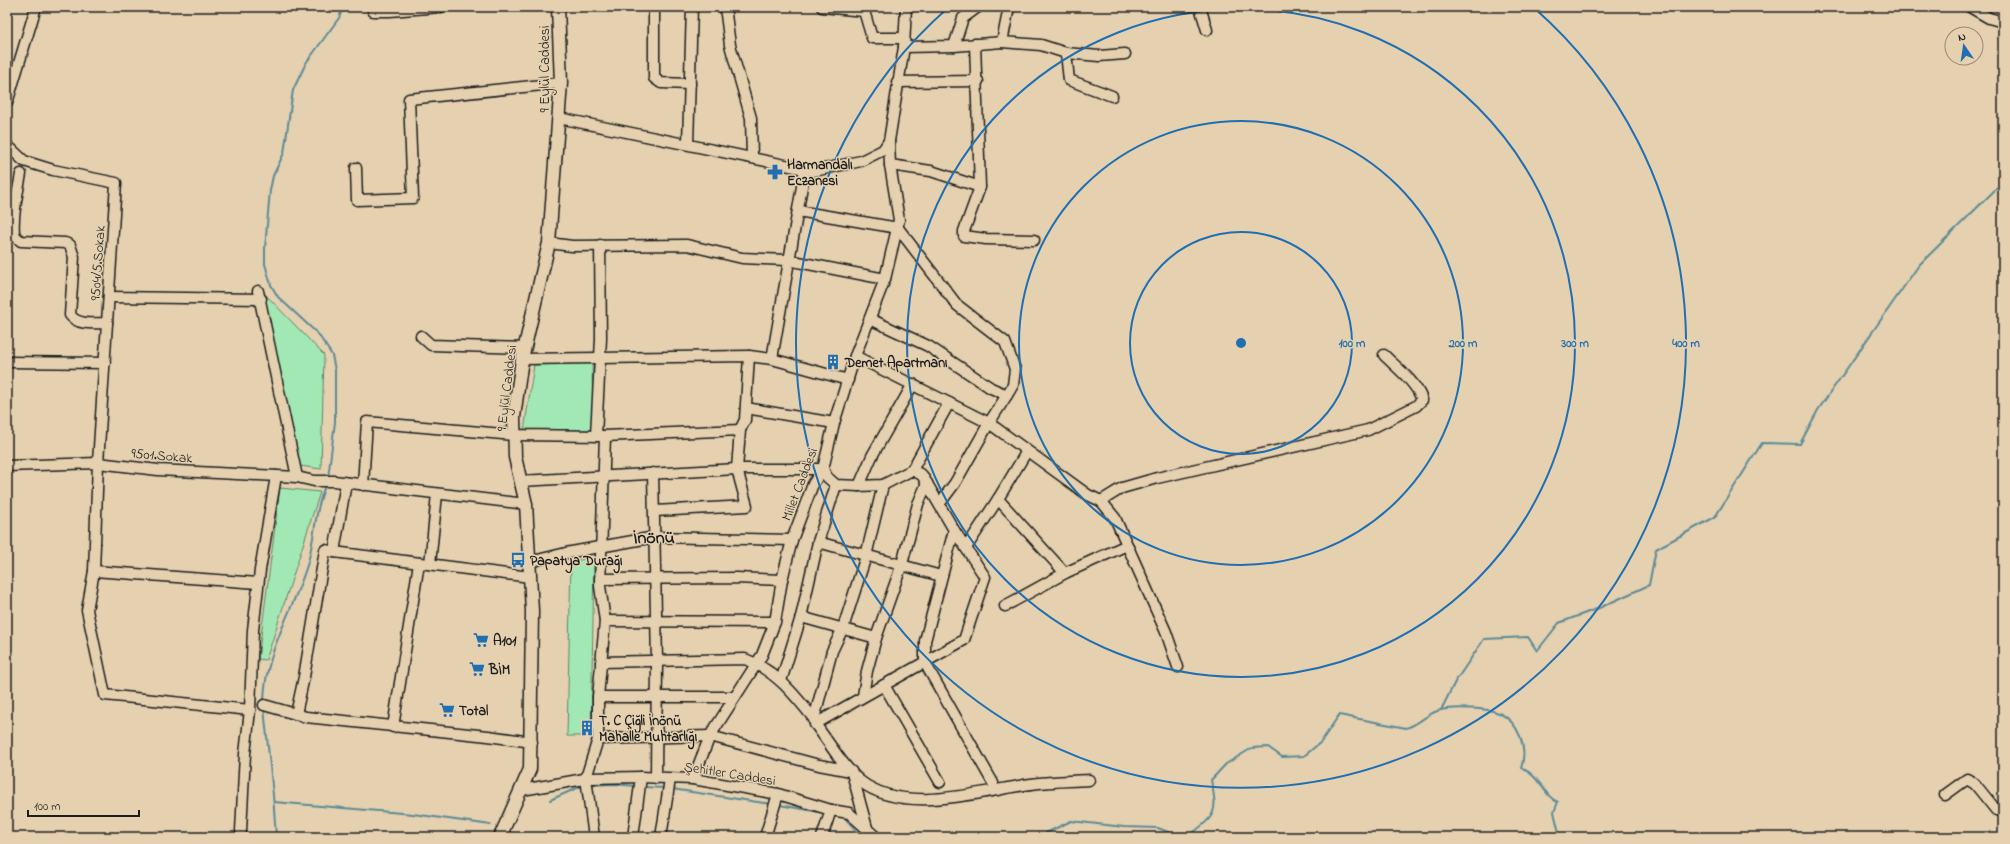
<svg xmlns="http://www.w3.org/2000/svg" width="2010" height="844" viewBox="0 0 2010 844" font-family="'Indie Flower',sans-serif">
<rect width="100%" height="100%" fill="#e5d1b0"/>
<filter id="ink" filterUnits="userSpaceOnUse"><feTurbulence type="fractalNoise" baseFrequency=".025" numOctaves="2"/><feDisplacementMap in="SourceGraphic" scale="8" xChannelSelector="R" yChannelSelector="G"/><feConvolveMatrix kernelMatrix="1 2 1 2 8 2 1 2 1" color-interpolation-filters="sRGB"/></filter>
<g filter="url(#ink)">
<!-- green -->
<g fill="#a2e8b4" stroke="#5f8268">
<polygon points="262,291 324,355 321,469 300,466"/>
<polygon points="592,363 593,430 524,431 534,365"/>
<polygon points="280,488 320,492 266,660 258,659"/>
<polygon points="594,558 591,736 567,736 571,561"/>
</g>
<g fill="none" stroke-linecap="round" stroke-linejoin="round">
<!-- stream -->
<g stroke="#5d8a96" stroke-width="2">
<polyline points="328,478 335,422 335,370 332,355 318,334 278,297 271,285 265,264 265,248 270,190 273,176 284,153 293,90 306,63 339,18 343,7"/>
<path d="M264,701C265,650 294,610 308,562C315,536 315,508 326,484"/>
<polyline points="264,708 273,795 276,837"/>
<polyline points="1441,710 1455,682 1484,639 1528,637 1537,651 1559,623 1599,608 1649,585 1656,549 1715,517 1762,443 1800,444 1818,410 1919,265 2003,182"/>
<polyline points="591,785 613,784 636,786"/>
<polyline points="642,787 666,788"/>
<polyline points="672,789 771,804"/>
<polyline points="550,800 584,785"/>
<polyline points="274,802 413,814 491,825"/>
<polyline points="779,805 826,813"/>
<polyline points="838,816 844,817 862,837"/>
<path d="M1043,837L1046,833L1071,821L1124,827L1158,828L1173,834L1190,835C1216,815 1218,813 1211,780L1226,764L1252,748L1268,747L1282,757L1304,756L1321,742L1339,715L1406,728C1420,724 1428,712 1441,710C1453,707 1488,708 1499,713C1519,722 1528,748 1521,768C1541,776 1544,797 1558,802L1554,812L1560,837"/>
</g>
<defs>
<g id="minor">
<polyline points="654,7 654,78 661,83 690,84"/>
<polyline points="725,7 730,45 751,118 752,157"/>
<polyline points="822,7 864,11 872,38 904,38"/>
<polyline points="1009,7 1002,42 1041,45 1066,53 1099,56 1125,54"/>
<polyline points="1200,7 1207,30"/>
<polyline points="1970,7 1989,18 2003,22"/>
<polyline points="373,11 390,11 441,7"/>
<polyline points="975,44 980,187 964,231 964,236 986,239 1034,240"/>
<polyline points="954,46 963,18 978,7"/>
<polyline points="904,47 954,46 1002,42"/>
<polyline points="1066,53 1069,80 1112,96"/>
<polyline points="897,82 978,81"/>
<polyline points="7,103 36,7"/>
<polyline points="559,118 814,171 861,161 883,150 889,141 904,47 906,7"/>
<polyline points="688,144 692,7"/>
<polyline points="7,145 24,161 53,170 116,183 98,463 94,571 87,610 105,695 250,710"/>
<polyline points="890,165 931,171 980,187"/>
<polyline points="356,168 357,200 413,198 409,99 561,83"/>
<path d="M21,174C18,192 12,214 14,232C14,236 18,239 21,241L65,243L70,245L74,257L70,315C78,326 95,323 107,323"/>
<polyline points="798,211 898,228 957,305 1005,342 1015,369 1013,385 1007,395 989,423 955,483 940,503"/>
<polyline points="549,243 572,246 687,245 742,258 788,260 885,279"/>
<polyline points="258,291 297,477"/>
<polyline points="109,297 261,299"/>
<polyline points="870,319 928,346 991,388 1007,395"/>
<polyline points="421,336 431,345 525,348"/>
<polyline points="855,356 989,423 1088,495 1101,501 1115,518 1166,632 1178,667"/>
<polyline points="522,359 749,356 772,359 848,380"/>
<polyline points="772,359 805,169"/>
<polyline points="7,362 105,363"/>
<polyline points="746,408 834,423"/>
<polyline points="596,436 601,338 600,245"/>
<polyline points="7,466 98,463 158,470 297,477 314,481 334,481 526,504"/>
<polyline points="912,470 949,403"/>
<polyline points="653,473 657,661 656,778"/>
<path d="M521,481L737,469H823L827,477L836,485L859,486L883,485L912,470L922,475L954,530L985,577L964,640L815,724C829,742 842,766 860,781C904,816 981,791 1031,784C1050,781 1070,781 1089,780"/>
<polyline points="346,483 334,552 530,577"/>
<polyline points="363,485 367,422 514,435 605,436 740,430"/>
<polyline points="859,486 872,456 913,384"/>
<polyline points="998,499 1065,573"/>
<path d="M1101,501L1122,488L1157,478L1368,430L1416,406L1422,400C1416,382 1397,368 1384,355"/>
<polyline points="655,511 747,506 737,469 740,430 745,420 749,356"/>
<polyline points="954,530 925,641 925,663 993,783"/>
<polyline points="818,542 941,576"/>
<polyline points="966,548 998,499 1027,451"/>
<polyline points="529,562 566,553 655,537 792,540"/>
<polyline points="430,564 437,494"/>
<polyline points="94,571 258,583"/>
<polyline points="600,579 737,578 782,580"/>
<polyline points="1005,606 1065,573 1127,545"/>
<polyline points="801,617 876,638"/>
<polyline points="605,621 775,622"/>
<path d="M601,662L745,659C775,670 795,695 814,719L815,724"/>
<polyline points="781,681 801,617 818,542 836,485"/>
<polyline points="884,685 940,782"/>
<polyline points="863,696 867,671 876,638 902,564 918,504 927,483"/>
<polyline points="598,697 734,697"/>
<polyline points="264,705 306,717 488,736 532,742"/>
<polyline points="296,714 304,677 325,550 334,552"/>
<polyline points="814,719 832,651 843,628 866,556 883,485"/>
<polyline points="393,727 419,563"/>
<polyline points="598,739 710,736 819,765 851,771"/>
<polyline points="852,773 867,828"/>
<polyline points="693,779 710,736 762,655 775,622 782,580 792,540 813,484 823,469 834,423 855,356 885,279 899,220 890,165 889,141"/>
<polyline points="522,790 590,778 641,777 693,779 778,794 831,810 849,813 876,837"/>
<polyline points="1945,795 1967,779 1975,784 1996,810 2003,811"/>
<polyline points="241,831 245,754 250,710 253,630 260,570 276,476"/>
<polyline points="594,837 586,778 598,739 598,697 605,621 600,586 605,436"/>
<polyline points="633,837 641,777"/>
<polyline points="661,837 670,779"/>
<polyline points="765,837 778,794"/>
<polyline points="822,837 831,810"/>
</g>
<polyline id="major" points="500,837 530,769 532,611 526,504 515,457 514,417 522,359 549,243 561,83 558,7"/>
</defs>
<!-- minor casing -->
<use href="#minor" stroke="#1c1c1c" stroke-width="13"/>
<!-- major casing -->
<use href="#major" stroke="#1c1c1c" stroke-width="15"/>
<!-- minor -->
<use href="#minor" stroke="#e5d1b0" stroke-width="10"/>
<!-- major -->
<use href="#major" stroke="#e5d1b0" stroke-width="12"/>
</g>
</g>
<!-- distance rings -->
<g fill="none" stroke="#1f6fb2" stroke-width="2">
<circle cx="1241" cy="343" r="111"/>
<circle cx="1241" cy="343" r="222"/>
<circle cx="1241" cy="343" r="334"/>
<path d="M1533 7A445 445 0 1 1 949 7"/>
</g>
<!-- icons -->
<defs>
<symbol id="pharmacy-bare" viewBox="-9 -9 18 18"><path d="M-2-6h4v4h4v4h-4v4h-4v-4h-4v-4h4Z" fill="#1f6fb2" stroke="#e5d1b0" stroke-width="2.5" paint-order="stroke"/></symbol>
<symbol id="building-bare" viewBox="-9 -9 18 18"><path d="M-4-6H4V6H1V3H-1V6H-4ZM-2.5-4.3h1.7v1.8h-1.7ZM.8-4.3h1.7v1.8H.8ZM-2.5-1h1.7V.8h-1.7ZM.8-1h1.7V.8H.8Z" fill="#1f6fb2" stroke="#e5d1b0" stroke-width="2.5" paint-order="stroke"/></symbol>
<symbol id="bus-bare" viewBox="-9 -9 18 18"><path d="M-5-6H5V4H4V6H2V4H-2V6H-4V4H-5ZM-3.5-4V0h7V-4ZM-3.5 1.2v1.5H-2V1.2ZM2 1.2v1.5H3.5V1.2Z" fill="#1f6fb2" stroke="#e5d1b0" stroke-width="2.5" paint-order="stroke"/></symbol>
<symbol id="supermarket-bare" viewBox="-9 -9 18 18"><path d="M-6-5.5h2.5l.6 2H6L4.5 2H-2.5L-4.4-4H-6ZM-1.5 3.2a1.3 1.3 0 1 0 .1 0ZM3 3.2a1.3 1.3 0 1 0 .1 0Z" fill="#1f6fb2" stroke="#e5d1b0" stroke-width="2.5" paint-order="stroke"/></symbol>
</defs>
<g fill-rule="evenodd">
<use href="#pharmacy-bare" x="764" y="161" width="22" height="22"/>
<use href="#building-bare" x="822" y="351" width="22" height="22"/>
<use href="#bus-bare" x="507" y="549" width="22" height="22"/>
<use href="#supermarket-bare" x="470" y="629" width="22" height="22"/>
<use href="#supermarket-bare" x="466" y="658" width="22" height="22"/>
<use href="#supermarket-bare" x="436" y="699" width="22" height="22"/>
<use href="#building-bare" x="576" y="717" width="22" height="22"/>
</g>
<g text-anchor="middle" stroke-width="3" stroke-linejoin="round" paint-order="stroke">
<!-- street labels -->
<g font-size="14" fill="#1c1c1c" stroke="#e5d1b0">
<text transform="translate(544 69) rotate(-90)" y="5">9 Eylül Caddesi</text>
<text transform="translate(97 263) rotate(-86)" y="5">9504/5.Sokak</text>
<text transform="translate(506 388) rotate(-83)" y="5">9 Eylül Caddesi</text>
<text transform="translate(162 455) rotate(5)" y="5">9501.Sokak</text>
<text transform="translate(799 484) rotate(-69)" y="5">Millet Caddesi</text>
<text transform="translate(730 773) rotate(9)" y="5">Şehitler Caddesi</text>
</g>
<!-- poi labels -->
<g font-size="14" font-weight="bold" fill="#1c1c1c" stroke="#e5d1b0" text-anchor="start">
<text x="787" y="169">Harmandalı<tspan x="787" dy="16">Eczanesi</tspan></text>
<text x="845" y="367">Demet Apartmanı</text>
<text x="530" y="565">Papatya Durağı</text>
<text x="493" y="645">A101</text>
<text x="489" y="674">BİM</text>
<text x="459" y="715">Total</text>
<text x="599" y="725">T. C Çiğli İnönü<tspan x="599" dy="16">Mahalle Muhtarlığı</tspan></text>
</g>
<!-- district labels -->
<g font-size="18" font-weight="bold" fill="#1c1c1c" stroke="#e5d1b0">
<text x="654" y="543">İnönü</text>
</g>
</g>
<circle cx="1241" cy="343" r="6" fill="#1f6fb2" stroke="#e5d1b0" stroke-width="2"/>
<g font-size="12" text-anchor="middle" font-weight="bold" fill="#1f6fb2" stroke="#e5d1b0" stroke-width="3" stroke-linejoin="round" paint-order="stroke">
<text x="1352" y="347">100 m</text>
<text x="1463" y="347">200 m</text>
<text x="1575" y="347">300 m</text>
<text x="1686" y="347">400 m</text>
</g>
<!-- margin -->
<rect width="2010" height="844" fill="none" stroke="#e5d1b0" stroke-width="24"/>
<rect x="12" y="12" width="1986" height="820" fill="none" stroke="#1c1c1c" stroke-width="1.5" filter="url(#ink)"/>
<!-- north arrow -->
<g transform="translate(1964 46) rotate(347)"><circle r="19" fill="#e5d1b0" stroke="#958975"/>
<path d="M0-3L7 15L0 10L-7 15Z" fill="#1f6fb2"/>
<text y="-6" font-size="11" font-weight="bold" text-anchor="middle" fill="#1c1c1c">N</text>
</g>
<!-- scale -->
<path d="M28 810v6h111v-6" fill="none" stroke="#1c1c1c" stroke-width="2"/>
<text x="34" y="810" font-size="12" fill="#1c1c1c" stroke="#e5d1b0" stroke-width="3" paint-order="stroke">100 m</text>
</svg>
